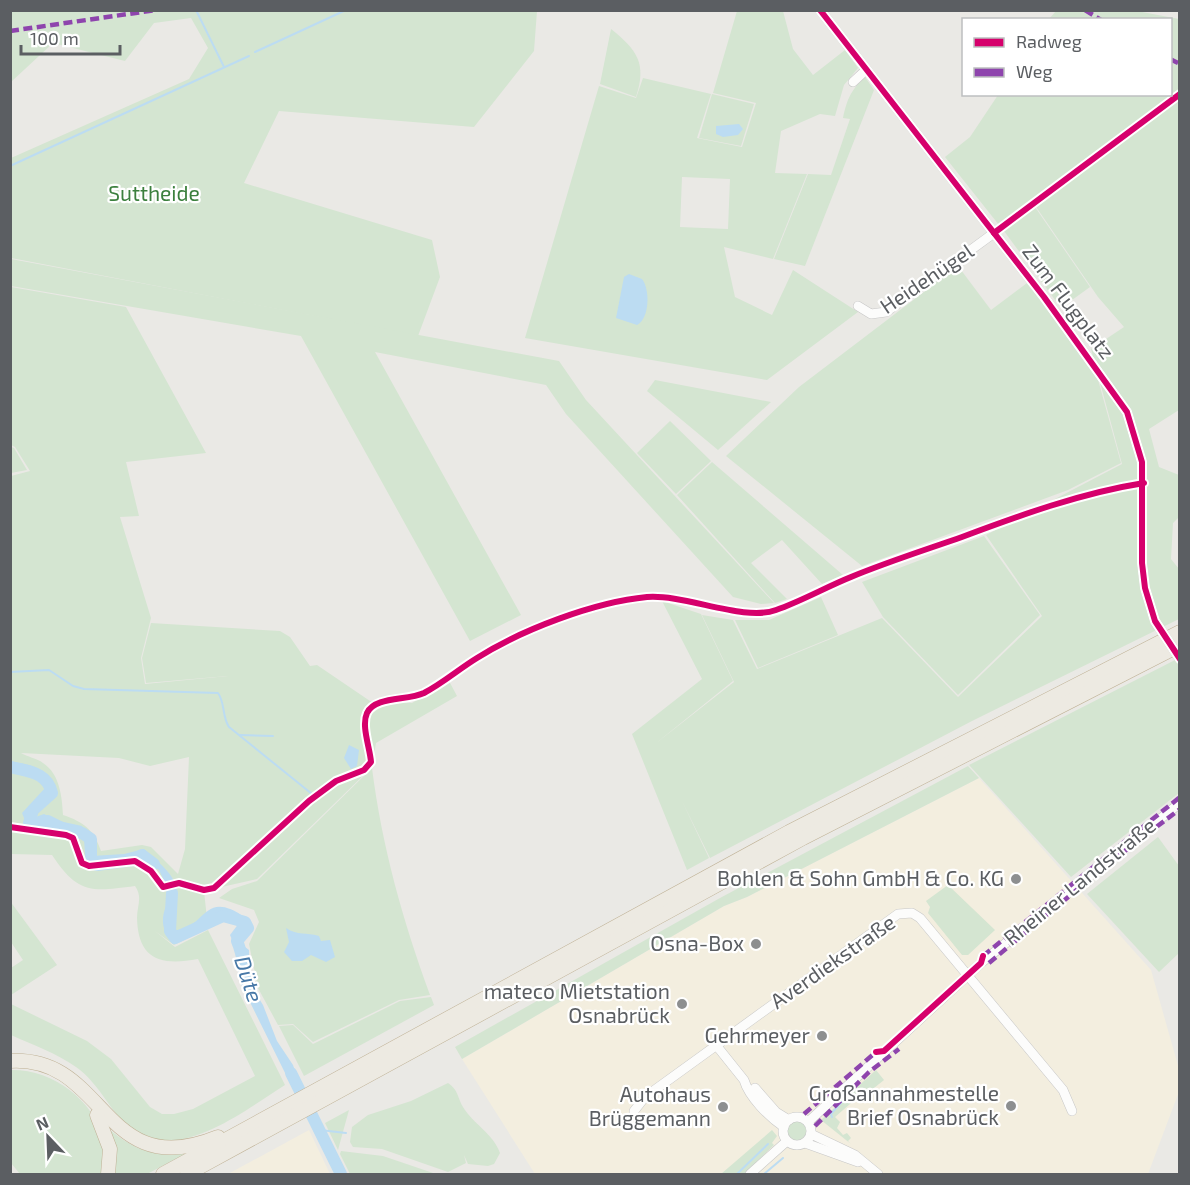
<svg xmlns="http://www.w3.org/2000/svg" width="1190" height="1185" viewBox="0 0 1190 1185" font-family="'Exo 2',sans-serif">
<rect width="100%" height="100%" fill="#eae9e5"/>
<!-- commercial -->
<g fill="#f3eedf">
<polygon points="979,778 1151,970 1179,1069 1180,1089 1148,1174 535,1174 462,1059 724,906 747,897"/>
<polygon points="309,1130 330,1174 228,1174"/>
</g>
<!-- green -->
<g fill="#d4e5d1" fill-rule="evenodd">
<polygon points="11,10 537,10 537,11 534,51 474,127 279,111 244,183 432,240 440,277 418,336 11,258 11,158 189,79 208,48 191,18 154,23 125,61 53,43 11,82"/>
<path d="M737,11H783L793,49L813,75L845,50L858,68L844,85L835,116L820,114L781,131L775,173L807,174L773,259L724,247L735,297L772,315L793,270L858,312L767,380L525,338L599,86L636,98L643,78L711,94L697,138L742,147L756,103L713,93ZM682,177L730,179L728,229L680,227Z"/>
<polygon points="1056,11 1137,11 1179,19 1179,410 1149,429 1159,467 1179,475 1179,517 1173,523 1171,559 1179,569 1179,619 972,721 710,858 682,801 709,858 687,870 632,734 702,679 662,601 701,614 733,681 655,744 734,682 702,615 733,620 757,669 882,618 958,697 1042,616 986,535 1122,464 1091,349 1124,327 1098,297 1032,201 999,225 945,157 970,137 998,95 1170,94 1170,20 1049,19"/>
<path d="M611,29C637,50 647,63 636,97L600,84Z"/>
<path d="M865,77L874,90L805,266L774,259L808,174L831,175L850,119L843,118C847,99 851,90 865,77Z"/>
<polygon points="712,94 754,104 741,146 699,138"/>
<polygon points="1035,207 1090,287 1061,308 1004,231"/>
<polygon points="11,259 559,361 586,400 774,603 761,604 733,597 566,414 546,385 375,352 521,615 470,641 301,336 11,286"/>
<polygon points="958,266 991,310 1027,283 1097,376 1121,463 1068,490 862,566 726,456 799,387"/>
<path d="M11,287L126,307L206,453L126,462L139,516L120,517L151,618L141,658L145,684L228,676L146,683L142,658L151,623L280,631L290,637L310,666L317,665L370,701L412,703L449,681L457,696L376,743L372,767L257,879L204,891L208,928L174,945L155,931L175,947L208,930L285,1085C246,1109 178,1165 131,1129C110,1112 100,1084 76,1067C56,1053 33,1045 11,1035V1004L87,1041L111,1059L150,1107L162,1114H174L193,1109L255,1076L198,959C161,966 138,960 137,918C137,906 143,897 135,886C91,892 78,894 52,855L11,854V476L30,471L15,447L11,445ZM21,753L119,758L150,766L189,757L185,849L178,874L151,847L142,845L101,851C94,830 84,822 63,815C62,797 60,774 43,763C37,758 27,757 21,753Z"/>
<polygon points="655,380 771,402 718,450 647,391"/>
<polygon points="670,421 711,461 676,494 637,453"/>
<polygon points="11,447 14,448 27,470 11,473"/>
<polygon points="712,462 843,575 822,584 782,540 751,563 787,599 775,603 677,495"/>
<polygon points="984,536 1040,615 958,695 883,617 862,582"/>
<polygon points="821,597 838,635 758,668 735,620 769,620"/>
<polygon points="1179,658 1179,793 1071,877 969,765"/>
<polygon points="968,766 979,778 747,897 724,906 462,1059 455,1047 720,898"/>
<path d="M372,768C382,847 403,921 430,995L399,1000L313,1042L293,1024L278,1025L258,988L249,944L259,922L254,910L219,898L232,889L257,881Z"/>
<polygon points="1158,837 1179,866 1179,953 1159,972 1087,894"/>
<polygon points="948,885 995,930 968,955 962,955 928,913 930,907 926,901"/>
<polygon points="10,901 57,965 11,995 11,968 23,960 11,942"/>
<polygon points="431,997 434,1005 304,1076 279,1026 293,1025 313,1044 400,1001"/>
<path d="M10,1070C53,1069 93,1099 105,1142C108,1151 104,1165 104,1174H20L11,1163Z"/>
<polygon points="876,1070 884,1080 869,1092 866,1090 835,1117 840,1122 837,1128 843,1135 847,1133 851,1138 848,1141 851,1144 821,1120"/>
<path d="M448,1083C458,1089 458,1099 463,1107C473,1124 493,1133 500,1153L494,1164L488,1166L468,1164L464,1155L466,1163L448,1172L382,1149L353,1147L350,1142L352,1127L368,1115L411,1101Z"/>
<polygon points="349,1110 338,1150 325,1123"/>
<circle cx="797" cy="1131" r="10"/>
<path d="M110,1130C135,1151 159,1159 191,1151L147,1174H114Z"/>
<polygon points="772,1130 777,1136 772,1143 774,1145 744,1174 721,1174"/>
<polygon points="341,1151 383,1156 436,1174 350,1174 340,1154"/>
</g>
<!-- water -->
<g fill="#bcdcf2">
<polygon points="739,124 743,129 738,135 723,137 716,134 716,126"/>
<path d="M629,274L642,279C650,289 650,318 637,325L616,318L624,277Z"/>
<polygon points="349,745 359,750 357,766 351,769 344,758"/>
<path d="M11,761C29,765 51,766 52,791L32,809L30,813L33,818L44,814L59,821L82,826L89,837L92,856L124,854L144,849C156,861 182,878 176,898C172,910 167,917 171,930C207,932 201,886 246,918V928L239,935L241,944L249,950V955L244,963L247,979L263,1005L277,1041L293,1065L300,1085L293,1089L239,980L237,951L230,935L239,923L238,920L213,918L171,937C157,927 164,908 171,895L159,870L139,855L126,859L92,862L85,854L84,839L79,832L69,831L46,820L26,823L22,813L45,788C41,768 26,771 11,766Z"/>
<path d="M286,928C298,936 306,932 319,936L321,941L330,940L335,957L326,962L311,955L302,961H292L284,952L289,942Z"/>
</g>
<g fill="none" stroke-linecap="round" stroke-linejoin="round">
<!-- stream -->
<g stroke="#bcdcf2" stroke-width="2">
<polyline points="196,10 224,67"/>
<polyline points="255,52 346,10"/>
<polyline points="10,166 249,56"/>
<path d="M10,672L49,670L73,686L84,689L218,693C225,702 222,717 229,727L312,794"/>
<polyline points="240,735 273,736"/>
<polyline points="832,1117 831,1114 846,1097"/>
<polyline points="320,1130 346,1133"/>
<polyline points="737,1174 768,1144"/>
<polyline points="764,1174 783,1158"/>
</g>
<!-- river -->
<g stroke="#bcdcf2" stroke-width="12">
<path d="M10,767C29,772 47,772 52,793L33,810L29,823L32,825L48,821L72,833H82L91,839V858L97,865L133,860L142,855L154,864"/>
<path d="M172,893L170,931L175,938L223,916L245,922L248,928L237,941C245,959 244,979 252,996"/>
<polyline points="291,1073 341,1174"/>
</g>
<defs>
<g id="minor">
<polyline points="820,10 1044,297 1127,412 1142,462 1142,563 1145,588 1155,621"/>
<polyline points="853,82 866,70"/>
<polyline points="858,306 871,314 886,312 994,233"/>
<path d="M716,1045L744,1080C749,1097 769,1117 784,1127"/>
<polyline points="755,1088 776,1112 789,1120"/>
<polyline points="634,1111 645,1097 898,914 912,913 920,918 1063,1090 1072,1111"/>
<circle cx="797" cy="1131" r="14"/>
<polyline points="808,1122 981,963 1180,803"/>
<polyline points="811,1134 855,1155 878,1174"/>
<polyline points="805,1143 858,1162"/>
<polyline points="750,1174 787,1141"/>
</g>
<g id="highway">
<path d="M10,1061C108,1055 101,1185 218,1137"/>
<polyline points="97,1115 110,1149 108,1174"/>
<polyline points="163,1174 789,832 1180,632"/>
<polyline points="187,1174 803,838 1180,645"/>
</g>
</defs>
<!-- minor casing -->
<use href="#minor" stroke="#c7c7c7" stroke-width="10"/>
<!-- highway casing -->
<use href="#highway" stroke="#bfb195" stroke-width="15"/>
<!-- minor -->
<use href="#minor" stroke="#fcfcfb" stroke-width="9"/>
<!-- highway -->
<use href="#highway" stroke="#edeae2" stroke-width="14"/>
<defs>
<polyline id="minor-bridge" points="1155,621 1180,659"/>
</defs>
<!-- minor-bridge casing -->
<use href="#minor-bridge" stroke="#c7c7c7" stroke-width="10" stroke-linecap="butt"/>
<!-- minor-bridge -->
<use href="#minor-bridge" stroke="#fcfcfb" stroke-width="9"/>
<!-- quiet -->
<g stroke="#8e44ad" stroke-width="4.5" stroke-dasharray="9 4.5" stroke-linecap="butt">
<polyline points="1085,10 1101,20"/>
<polyline points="10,31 156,10"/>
<polyline points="1170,59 1180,64"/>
<polyline points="983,956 1180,797"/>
<polyline points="989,963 1109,863 1180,809"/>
<polyline points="804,1114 876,1052"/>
<polyline points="815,1126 869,1072 899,1049"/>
</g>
<defs>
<g id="cycleway">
<polyline points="820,10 1044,297 1127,412 1142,462 1142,563 1145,588 1155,621 1180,659"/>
<polyline points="994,233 1180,94"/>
<path d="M10,827L66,835L73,838L82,863L89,866L135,861L151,871L163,887L179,883L204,890L214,888L309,801L336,781L364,770L371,762C370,748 361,726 367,713C375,696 407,701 424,693C443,683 459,669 477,658C521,630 594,602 647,597C685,594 744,622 776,610C802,601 826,587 851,577C887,562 925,550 962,537C1021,515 1081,493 1144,483"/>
<polyline points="876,1052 884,1051 981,963 983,956"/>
</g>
</defs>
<!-- cycleway casing -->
<use href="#cycleway" stroke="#fff" stroke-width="10"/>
<!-- cycleway -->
<use href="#cycleway" stroke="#d6006c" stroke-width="6"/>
</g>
<!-- markers -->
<g fill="#8d8f90" stroke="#fff" stroke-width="2">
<circle cx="1016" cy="879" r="6"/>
<circle cx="756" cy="944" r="6"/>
<circle cx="682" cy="1004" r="6"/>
<circle cx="822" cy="1036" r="6"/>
<circle cx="1011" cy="1106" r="6"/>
<circle cx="723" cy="1107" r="6"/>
</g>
<g text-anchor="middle" stroke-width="4.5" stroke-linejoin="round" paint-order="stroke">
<!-- park labels -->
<g font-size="21" fill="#3c803e" stroke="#fff">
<text x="154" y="201">Suttheide</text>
</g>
<!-- street labels -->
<g font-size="21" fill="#5b5e62" stroke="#fff">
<text transform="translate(927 279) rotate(-34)" y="7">Heidehügel</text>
<text transform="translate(1068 302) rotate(53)" y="7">Zum Flugplatz</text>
<text transform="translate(1080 882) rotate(-39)" y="7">Rheiner Landstraße</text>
<text transform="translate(833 962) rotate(-35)" y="7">Averdiekstraße</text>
</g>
<!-- poi labels -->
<g font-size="21" fill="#5b5e62" stroke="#fff" text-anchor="end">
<text x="1004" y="886">Bohlen &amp; Sohn GmbH &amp; Co. KG</text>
<text x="744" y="951">Osna-Box</text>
<text x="670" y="999">mateco Mietstation<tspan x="670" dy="24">Osnabrück</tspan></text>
<text x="810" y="1043">Gehrmeyer</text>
<text x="999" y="1101">Großannahmestelle<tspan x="999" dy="24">Brief Osnabrück</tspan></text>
<text x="711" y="1102">Autohaus<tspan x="711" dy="24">Brüggemann</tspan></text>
</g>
<!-- water labels -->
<g font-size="22" font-style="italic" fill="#4778a7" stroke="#fff">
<text transform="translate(249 979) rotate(72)" y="8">Düte</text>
</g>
</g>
<!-- border -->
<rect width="1190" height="1185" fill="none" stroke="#5b5e62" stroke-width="24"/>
<!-- legend -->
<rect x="962" y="18" width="210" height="78" fill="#ffffff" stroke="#bdbfc0" stroke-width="1.5"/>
<rect x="974" y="38" width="30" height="9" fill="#d6006c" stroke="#bdbfc0" stroke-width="1.5"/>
<text x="1016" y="48" font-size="18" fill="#5b5e62">Radweg</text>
<rect x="974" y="68" width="30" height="9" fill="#8e44ad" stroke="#bdbfc0" stroke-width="1.5"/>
<text x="1016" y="78" font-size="18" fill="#5b5e62">Weg</text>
<!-- north arrow -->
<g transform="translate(48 1137) rotate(337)" stroke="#ffffff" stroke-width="4.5" paint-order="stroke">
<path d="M0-4.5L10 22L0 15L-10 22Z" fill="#5b5e62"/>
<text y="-9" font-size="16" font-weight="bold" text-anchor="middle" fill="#5b5e62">N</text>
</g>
<!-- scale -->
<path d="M21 45v9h99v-9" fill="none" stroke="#5b5e62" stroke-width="3"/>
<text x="30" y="45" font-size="18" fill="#5b5e62" stroke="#ffffff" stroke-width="4.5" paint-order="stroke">100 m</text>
</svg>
